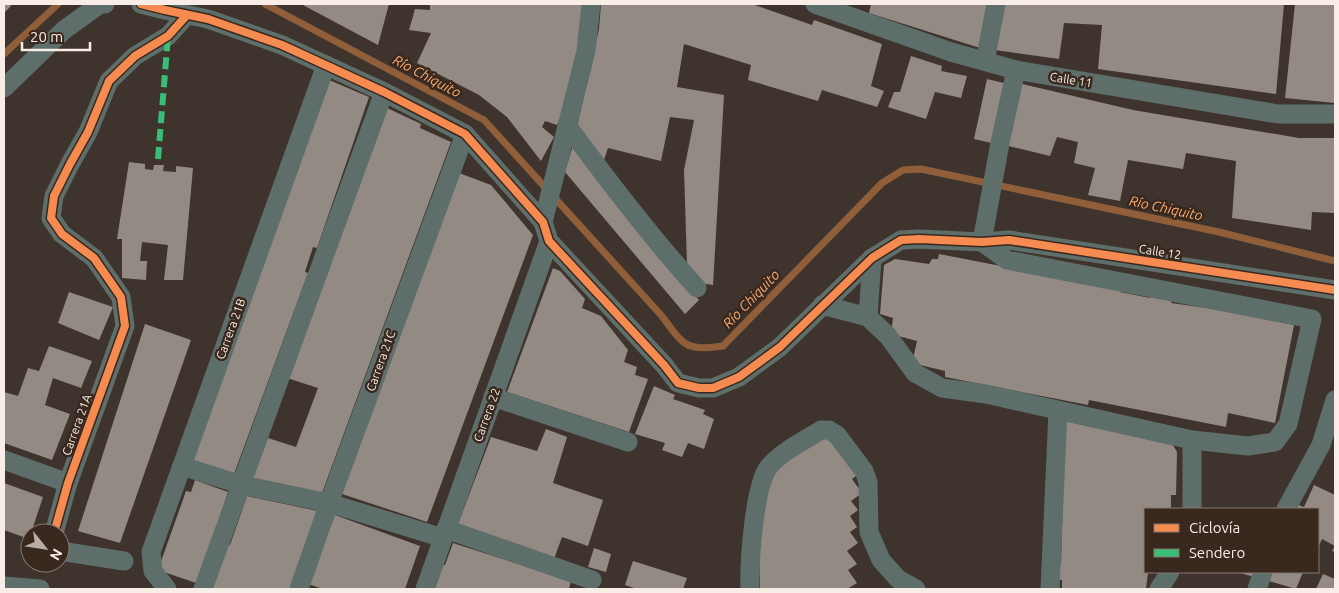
<svg xmlns="http://www.w3.org/2000/svg" width="1339" height="593" viewBox="0 0 1339 593" font-family="Ubuntu,sans-serif">
<rect width="100%" height="100%" fill="#3e342d"/>
<g fill="none" stroke-linecap="round" stroke-linejoin="round">
<!-- stream -->
<g stroke="#905f3a" stroke-width="7">
<path d="M265,4L484,120L661,315C683,344 684,352 723,346L882,183L903,170L921,169L1219,232L1335,261"/>
<polyline points="4,54 58,4"/>
</g>
</g>
<!-- building -->
<g fill="#938a84">
<polygon points="4,4 9,4 11,6 4,13"/>
<polygon points="301,4 389,4 378,45"/>
<polygon points="430,4 583,4 579,46 564,109 557,125 545,121 542,127 554,137 541,161 507,117 479,95 417,63 431,33 409,30 415,9 430,10"/>
<polygon points="601,4 752,4 812,25 814,20 882,44 871,86 884,91 877,107 822,90 818,101 748,80 751,65 684,44 677,87 724,95 713,285 699,283 687,264 684,170 694,120 670,117 661,161 608,148 604,160 577,127 599,29"/>
<polygon points="871,4 990,4 980,48 869,13"/>
<polygon points="1004,4 1284,4 1276,94 1098,69 1102,25 1064,23 1059,59 995,50"/>
<polygon points="1295,4 1335,4 1335,103 1285,98"/>
<polygon points="911,56 942,66 941,71 967,76 961,98 935,92 926,119 888,107 894,92 900,92"/>
<polygon points="987,79 1008,84 996,144 974,139"/>
<polygon points="329,80 369,97 317,248 313,247 305,272 308,273 234,474 193,461"/>
<polygon points="1018,83 1133,110 1299,138 1335,138 1335,213 1312,212 1311,230 1232,218 1236,161 1186,153 1183,169 1128,160 1120,201 1088,195 1095,168 1074,163 1078,142 1057,137 1050,156 1004,145"/>
<polygon points="385,107 421,124 420,128 451,142 322,493 253,478 268,438 296,447 318,388 287,378"/>
<polygon points="573,145 670,268 699,300 685,314 565,172"/>
<polygon points="129,162 145,164 145,169 153,170 154,165 164,165 163,171 176,172 176,166 193,168 183,280 164,280 168,245 142,242 140,261 147,261 146,280 122,278 122,239 117,239"/>
<polygon points="459,173 491,185 533,235 427,522 342,494"/>
<polygon points="939,254 1120,289 1120,292 1150,298 1151,296 1172,301 1171,303 1214,309 1294,325 1275,423 1228,413 1226,427 1089,400 1088,405 945,377 945,371 912,363 917,341 891,334 893,318 880,314 884,265 895,259 929,264 932,259 938,259"/>
<polygon points="553,268 560,271 585,299 582,308 601,316 628,350 624,362 637,367 635,375 648,379 629,432 507,392"/>
<polygon points="69,292 113,307 99,340 58,323"/>
<polygon points="145,324 191,340 120,543 78,531"/>
<polygon points="49,346 92,361 81,388 53,378 45,405 70,414 52,460 4,443 4,392 18,396 28,368 39,371"/>
<polygon points="654,386 675,395 673,399 705,410 703,414 714,419 704,449 688,443 682,457 662,450 665,443 635,434"/>
<polygon points="1065,421 1173,445 1177,452 1176,495 1171,495 1171,509 1145,509 1145,572 1148,572 1146,589 1062,589 1062,580 1055,580 1056,565 1061,563"/>
<polygon points="546,429 567,437 553,483 603,500 588,546 562,537 554,559 458,524 491,437 537,451"/>
<polygon points="825,430 860,473 852,479 862,493 851,501 858,510 850,516 857,527 850,532 858,543 847,551 857,564 848,570 857,583 847,589 760,589 759,547 765,501 772,477 783,458"/>
<polygon points="195,480 228,492 199,584 158,570 186,491 191,492"/>
<polygon points="4,483 43,497 29,539 4,530"/>
<polygon points="1314,485 1335,495 1335,552 1332,551 1335,546 1322,539 1318,548 1318,509 1294,509 1296,504 1304,507"/>
<polygon points="247,496 318,511 292,589 211,589 227,544 230,545"/>
<polygon points="335,515 420,546 405,589 323,589 308,584"/>
<polygon points="453,543 571,581 569,589 435,589 443,565 445,565"/>
<polygon points="594,548 611,554 606,572 588,567"/>
<polygon points="633,561 687,578 683,589 637,589 625,585"/>
<polygon points="1237,572 1256,572 1254,577"/>
<polygon points="1272,572 1303,572 1296,589 1269,581"/>
<polygon points="1323,574 1335,579 1335,589 1316,589"/>
</g>
<g fill="none" stroke-linecap="round" stroke-linejoin="round">
<!-- minor -->
<g stroke="#5e6f6b" stroke-width="19">
<polyline points="141,4 165,10 208,19 282,45 384,92 465,134 543,222 549,241 664,365 678,383 699,388 713,388 739,377 780,347 872,258 901,240 919,239 982,242 1009,240 1335,290"/>
<polyline points="815,4 951,52 1016,70 1278,114 1335,114"/>
<polyline points="985,61 996,4"/>
<polyline points="4,88 64,30 100,4 105,4"/>
<path d="M567,125C608,181 650,236 697,288"/>
<polyline points="543,222 586,51 591,4"/>
<polyline points="982,242 1000,143 1016,70"/>
<polyline points="822,305 868,317 888,336 915,373 942,388 986,394 1192,440 1248,446 1275,442 1288,424 1312,319 1007,260 982,242"/>
<polyline points="868,317 872,258"/>
<polyline points="493,397 628,442"/>
<polyline points="1192,440 1192,509"/>
<polyline points="4,460 68,483"/>
<polyline points="182,466 242,485 329,503 443,538"/>
<polyline points="1286,509 1321,445 1335,400"/>
<polyline points="446,529 592,580"/>
<polyline points="54,533 68,483 125,326 121,297 94,258 62,234 51,218 54,196 70,164 88,132 109,81 135,56 168,36 187,15"/>
<polyline points="60,551 124,561"/>
<polyline points="4,586 40,589"/>
<polyline points="167,589 153,571 151,552 326,65"/>
<polyline points="203,589 384,92"/>
<polyline points="299,589 329,503 465,134"/>
<polyline points="425,589 549,241"/>
<path d="M750,589C749,564 754,488 768,468C779,453 805,440 821,430H829L837,435L864,471L868,482L869,532L881,560L898,579L916,589"/>
<polyline points="1050,589 1058,411"/>
<polyline points="1159,589 1170,572"/>
<polyline points="1257,589 1263,572"/>
</g>
<!-- quiet -->
<polyline stroke="#3abd76" stroke-width="6" stroke-dasharray="12 6" stroke-linecap="butt" points="158,159 168,36"/>
<defs>
<g id="cycleway">
<polyline points="141,4 165,10 208,19 282,45 384,92 465,134 543,222 549,241 664,365 678,383 699,388 713,388 739,377 780,347 872,258 901,240 919,239 982,242 1009,240 1335,290"/>
<polyline points="54,533 68,483 125,326 121,297 94,258 62,234 51,218 54,196 70,164 88,132 109,81 135,56 168,36 187,15"/>
</g>
</defs>
<!-- cycleway casing -->
<use href="#cycleway" stroke="#39281d" stroke-width="11"/>
<!-- cycleway -->
<use href="#cycleway" stroke="#f68b52" stroke-width="8"/>
</g>
<g text-anchor="middle" stroke-width="5" stroke-linejoin="round" paint-order="stroke">
<!-- street labels -->
<g font-size="12" fill="#f9eee7" stroke="#39281d">
<text transform="translate(1071 80) rotate(9)" y="4">Calle 11</text>
<text transform="translate(1160 252) rotate(9)" y="4">Calle 12</text>
<text transform="translate(231 329) rotate(-70)" y="4">Carrera 21B</text>
<text transform="translate(381 361) rotate(-70)" y="4">Carrera 21C</text>
<text transform="translate(487 415) rotate(-70)" y="4">Carrera 22</text>
<text transform="translate(77 425) rotate(-70)" y="4">Carrera 21A</text>
</g>
<!-- water labels -->
<g font-size="14" font-style="italic" fill="#fbac73" stroke="#39281d">
<text transform="translate(427 76) rotate(28)" y="5">Río Chiquito</text>
<text transform="translate(1166 208) rotate(12)" y="5">Río Chiquito</text>
<text transform="translate(751 299) rotate(-46)" y="5">Río Chiquito</text>
</g>
</g>
<!-- border -->
<rect width="1339" height="593" fill="none" stroke="#f9eee7" stroke-width="10"/>
<!-- legend -->
<rect x="1144" y="508" width="175" height="65" fill="#39281d" stroke="#86776e"/>
<rect x="1154" y="524" width="25" height="8" fill="#f68b52" stroke="#86776e"/>
<text x="1189" y="533" font-size="15" fill="#f9eee7">Ciclovía</text>
<rect x="1154" y="549" width="25" height="8" fill="#3abd76" stroke="#86776e"/>
<text x="1189" y="558" font-size="15" fill="#f9eee7">Sendero</text>
<!-- north arrow -->
<g transform="translate(45 548) rotate(120)"><circle r="24" fill="#39281d" stroke="#86776e"/>
<path d="M0-4L9 19L0 12L-9 19Z" fill="#b8ada6"/>
<text y="-8" font-size="14" font-weight="bold" text-anchor="middle" fill="#f9eee7">N</text>
</g>
<!-- scale -->
<path d="M22 42v8h68v-8" fill="none" stroke="#f9eee7" stroke-width="2.5"/>
<text x="30" y="42" font-size="15" fill="#f9eee7" stroke="#39281d" stroke-width="4" paint-order="stroke">20 m</text>
</svg>
